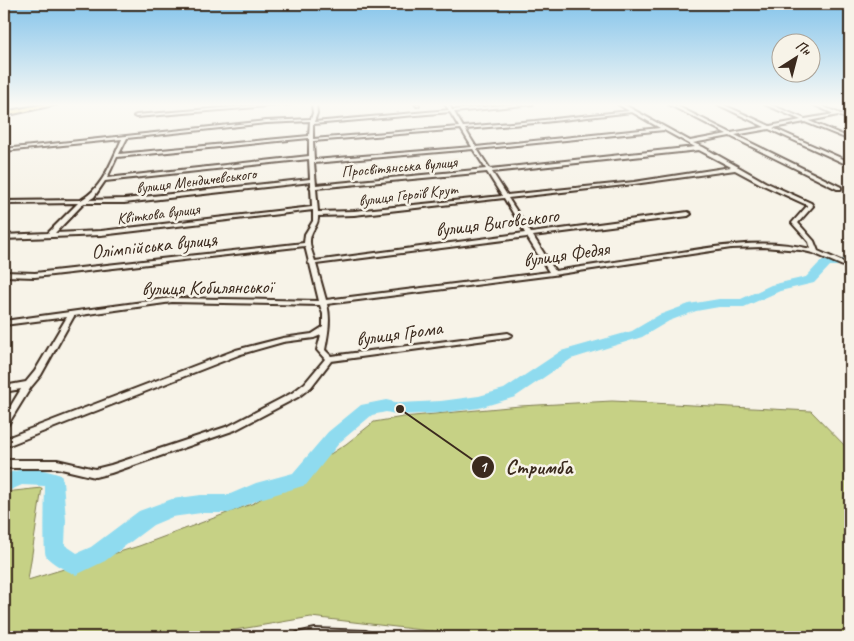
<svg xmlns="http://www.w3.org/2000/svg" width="854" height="641" viewBox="0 0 854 641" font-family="Caveat,sans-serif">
<rect width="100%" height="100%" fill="#f7f3e8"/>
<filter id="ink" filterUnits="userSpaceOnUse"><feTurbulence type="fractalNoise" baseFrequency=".02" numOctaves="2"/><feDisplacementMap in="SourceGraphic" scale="10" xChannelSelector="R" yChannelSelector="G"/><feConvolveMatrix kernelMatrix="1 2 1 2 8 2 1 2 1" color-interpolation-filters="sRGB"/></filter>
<g filter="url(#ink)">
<!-- green -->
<polygon fill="#c6d185" stroke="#807e52" points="612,401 811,411 850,451 850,637 481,637 311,617 194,637 4,637 5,492 42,488 28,580 139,546 254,503 346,444 374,422 403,417 520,406"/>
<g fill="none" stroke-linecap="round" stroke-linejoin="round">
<!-- stream -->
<polyline stroke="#6d949b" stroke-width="1" points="4,106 14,104"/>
<!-- river -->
<path fill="#8fdbef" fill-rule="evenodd" d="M850,256V266H830L814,283L780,291L744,307H719L696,311L669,321L642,337L571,359L515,397L479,408L441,413L400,415L386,412L372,415L340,442L306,485L260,499L229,513H201L172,517L153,525L105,561L76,575C67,571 52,564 46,556C43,551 45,497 45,486L22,485L4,493V475C24,466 40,468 61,475L63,481L66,520L65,545L77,553L91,547L139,511L172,499L201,495H228L256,483L293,473L328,432L361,405L386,400L400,403L441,401L479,396L504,389L561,351L632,331L659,315L689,304L719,299H741L771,285L806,277L821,261L844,259Z"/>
<defs>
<g id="minor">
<polygon points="4,104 8,104 4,106"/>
<polygon points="270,104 291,104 136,117 134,116 136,115"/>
<path d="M312,104H316L317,113L314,122L449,110L445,104H449L452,110L514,104H533L454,112L463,127L535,121L629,111L618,104H623L690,141L727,134L668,104H673L731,133L765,127L717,104H722L770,126L801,120L764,104H769L805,119L834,114L812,104H817L850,118V120L838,115L809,121L850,138V140L805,122L773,128L850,162V164H846L769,129L735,135L841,187V189H837L730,136L693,143L703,147L765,182L811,203L813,206L798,223L814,241L818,251L850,265V269L813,253L800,250L763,247L731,248L553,275L327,304C331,320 328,334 325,350L331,356L508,333L512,335L508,337L331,361L311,387L298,397L235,430L111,473L95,477L57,468H4V460H57L95,469L111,465L229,426L292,393L305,383L325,359L317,350L321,335L314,338L283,342L241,354L4,447V439L236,350L283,338L312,334L323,327V314L320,305L172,302L74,316L41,375L31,387L7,426L4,427V417L21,389L4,392V386L26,382L35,371L67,317L4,325V321L172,298L319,301L310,264L308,263L309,262L305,246L35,277L4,276V272L35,273L304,243L305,234L313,221V210L101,235L4,239V235L48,233L78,203L4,204V201L81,200C103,188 112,160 122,139L4,151V149L266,121L311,119L313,113ZM450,112L459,127L313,139V124ZM632,112L660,128L476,147L465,129L535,123ZM310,121L309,136L119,154L127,138L266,123ZM461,129L472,147L314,160L313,141ZM664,130L695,147L490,169L477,149ZM309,138V156L107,178L117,157ZM473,149L486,169L316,185L314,163ZM699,150L731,167L634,182L507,195L492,172ZM309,159L310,179L124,199L89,200L94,197L105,181ZM735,170L761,184L807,205V206L792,223L809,242L811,249C764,237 715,247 668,254C630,260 592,265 555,271L533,236L688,216L691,214L688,212L531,233L508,198L634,184ZM487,172L502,196L354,211L318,212L316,188ZM311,182V186L310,187L311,188L312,207L101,231L55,233L84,203H124ZM504,198L525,233L315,261C312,252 308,244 311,235C313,228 319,224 318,216L354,215ZM527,237L549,272L326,300L316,264Z"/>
<polygon points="415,104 419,104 419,105 417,106"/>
<polygon points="315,629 366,631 370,633 372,637 295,637 297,633"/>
</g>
<polygon id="primary" points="45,104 58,104 4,116 4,112"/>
</defs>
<!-- minor casing -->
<use href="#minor" stroke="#3b2a1e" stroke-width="4"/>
<!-- primary casing -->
<use href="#primary" stroke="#3b2a1e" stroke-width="4"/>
<!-- minor -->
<use href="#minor" fill="#f7f3e8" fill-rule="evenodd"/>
<!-- primary -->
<use href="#primary" fill="#fedf80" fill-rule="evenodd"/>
</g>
</g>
<!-- sky -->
<linearGradient id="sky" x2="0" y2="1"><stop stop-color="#84c4eb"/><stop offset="0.54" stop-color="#fbfaf5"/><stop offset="1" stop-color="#fbfaf5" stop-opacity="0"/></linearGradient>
<rect width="854" height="194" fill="url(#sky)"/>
<g text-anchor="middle" stroke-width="5" stroke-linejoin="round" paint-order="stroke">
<!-- far-street labels -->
<g font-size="16" fill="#3b2a1e" stroke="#f7f3e8">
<text transform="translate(399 166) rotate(-5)" y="6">Просвітянська вулиця</text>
<text transform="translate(196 180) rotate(-7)" y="6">вулиця Мендичевського</text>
<text transform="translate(408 194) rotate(-7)" y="6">вулиця Героїв Крут</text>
<text transform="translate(158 213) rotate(-7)" y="6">Квіткова вулиця</text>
</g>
<!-- street labels -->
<g font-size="20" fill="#3b2a1e" stroke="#f7f3e8">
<text transform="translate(497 222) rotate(-7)" y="7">вулиця Виговського</text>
<text transform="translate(154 245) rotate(-6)" y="7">Олімпійська вулиця</text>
<text transform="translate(566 254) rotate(-8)" y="7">вулиця Федяя</text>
<text transform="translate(207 287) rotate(-1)" y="7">вулиця Кобилянської</text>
<text transform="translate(399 333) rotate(-8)" y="7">вулиця Грома</text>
</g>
</g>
<!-- callouts -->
<path fill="none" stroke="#3b2a1e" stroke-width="2" d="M400 409L483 467"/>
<g fill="#3b2a1e" stroke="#f7f3e8" stroke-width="2">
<circle cx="400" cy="409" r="5"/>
<circle cx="483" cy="467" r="12"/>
</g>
<g font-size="15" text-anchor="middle" font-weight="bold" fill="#fff">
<text x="483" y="472">1</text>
</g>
<g font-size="21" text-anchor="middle" font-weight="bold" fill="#3b2a1e" stroke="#f7f3e8" stroke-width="5" stroke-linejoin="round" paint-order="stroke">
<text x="539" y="474">Стримба</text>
</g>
<!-- margin -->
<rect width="854" height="641" fill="none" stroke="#f7f3e8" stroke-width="20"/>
<rect x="10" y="10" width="834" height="621" fill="none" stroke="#3b2a1e" stroke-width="2" filter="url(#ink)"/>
<!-- north arrow -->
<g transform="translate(796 58) rotate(36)"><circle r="24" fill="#f7f3e8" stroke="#aca397"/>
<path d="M0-4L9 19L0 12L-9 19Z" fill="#3b2a1e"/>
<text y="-8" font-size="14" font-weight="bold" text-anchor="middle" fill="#3b2a1e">Пн</text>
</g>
</svg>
